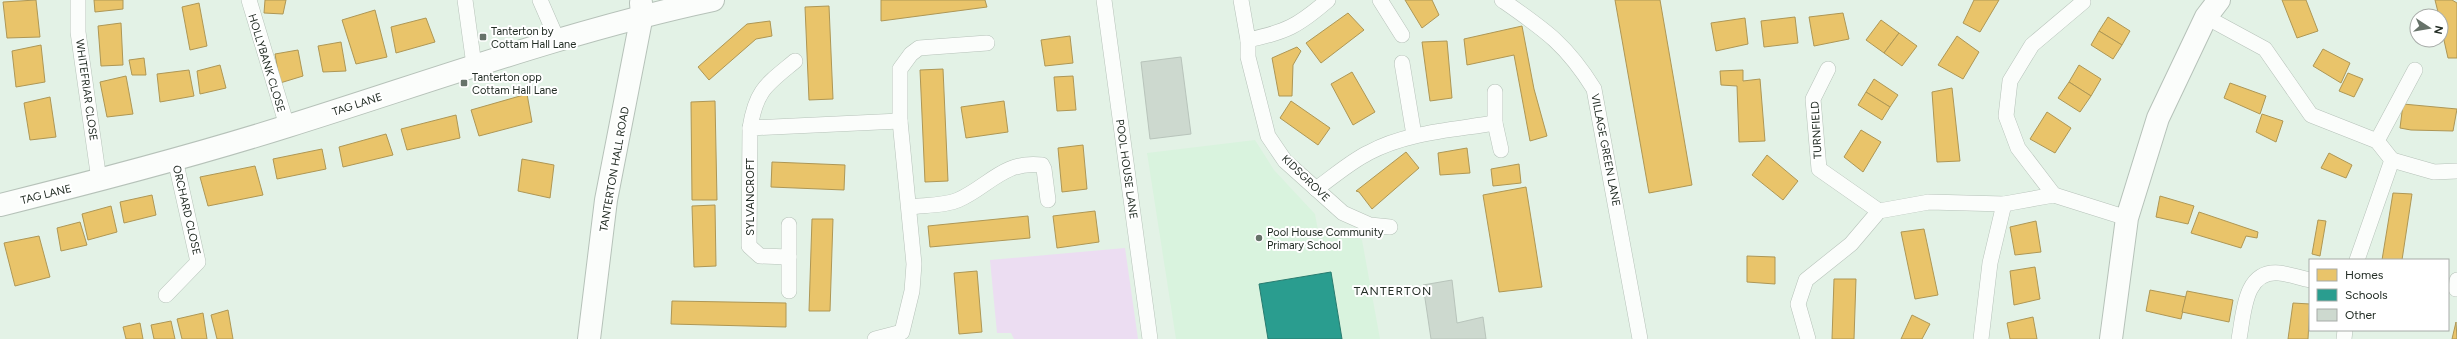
<svg xmlns="http://www.w3.org/2000/svg" width="2457" height="339" viewBox="0 0 2457 339" font-family="Figtree,sans-serif">
<rect width="100%" height="100%" fill="#e3f2e6"/>
<!-- built -->
<polygon fill="#d9f3de" points="1255,140 1274,170 1315,214 1319,236 1346,232 1362,240 1380,339 1176,339 1147,153"/>
<!-- green -->
<polygon fill="#ecddf2" points="1125,248 1138,339 1014,339 1011,333 997,333 990,260"/>
<!-- homes -->
<g fill="#e9c46a" stroke="#ae9755">
<polygon points="36,0 40,37 7,38 3,2"/>
<polygon points="94,0 123,0 123,9 95,12"/>
<polygon points="265,0 286,0 283,14 264,13"/>
<polygon points="881,0 985,0 987,7 881,21"/>
<polygon points="1405,0 1432,0 1439,15 1422,28"/>
<polygon points="1615,0 1660,0 1692,185 1649,193"/>
<polygon points="1974,0 1999,0 1980,32 1963,23"/>
<polygon points="2282,0 2306,0 2318,31 2297,38"/>
<polygon points="2435,0 2452,0 2457,3 2457,58 2448,58 2441,27 2441,16 2439,16"/>
<polygon points="199,3 207,46 190,50 182,7"/>
<polygon points="829,6 833,99 809,100 805,7"/>
<polygon points="375,10 387,57 356,64 342,20"/>
<polygon points="1348,13 1364,30 1321,63 1306,43"/>
<polygon points="1843,13 1849,39 1814,46 1809,17"/>
<polygon points="1795,17 1798,43 1764,47 1761,21"/>
<polygon points="2108,17 2130,31 2122,45 2099,31"/>
<polygon points="426,18 435,42 396,53 391,27"/>
<polygon points="1745,18 1748,44 1716,51 1711,23"/>
<polygon points="1881,20 1899,33 1884,53 1866,40"/>
<polygon points="770,21 772,36 756,39 709,80 698,67 747,24"/>
<polygon points="121,23 123,65 101,66 98,26"/>
<polygon points="1522,26 1534,89 1547,136 1530,141 1514,55 1467,65 1464,39"/>
<polygon points="2099,31 2122,45 2113,59 2091,45"/>
<polygon points="1899,33 1917,46 1902,66 1884,53"/>
<polygon points="1070,36 1073,63 1045,66 1041,40"/>
<polygon points="1957,36 1979,52 1963,79 1938,65"/>
<polygon points="1447,41 1452,98 1430,101 1422,42"/>
<polygon points="341,42 346,71 323,72 318,46"/>
<polygon points="41,45 45,82 16,87 12,51"/>
<polygon points="1297,47 1301,51 1293,65 1292,96 1279,96 1272,58"/>
<polygon points="2323,49 2350,63 2341,83 2313,66"/>
<polygon points="298,50 303,76 280,83 275,54"/>
<polygon points="144,58 146,75 132,75 129,60"/>
<polygon points="220,65 226,88 200,94 197,71"/>
<polygon points="2079,65 2101,79 2091,96 2069,82"/>
<polygon points="943,69 948,181 925,182 920,70"/>
<polygon points="189,70 194,96 160,102 157,74"/>
<polygon points="1743,70 1743,81 1760,79 1765,141 1739,142 1737,86 1721,85 1720,71"/>
<polygon points="1352,72 1375,112 1353,125 1331,84"/>
<polygon points="2348,73 2363,79 2354,97 2339,91"/>
<polygon points="126,76 133,114 107,117 100,82"/>
<polygon points="1073,76 1076,110 1057,111 1054,77"/>
<polygon points="1874,79 1898,95 1890,107 1866,92"/>
<polygon points="2069,82 2091,96 2080,112 2058,98"/>
<polygon points="2230,83 2266,96 2260,114 2224,98"/>
<polygon points="1952,88 1960,161 1937,162 1932,92"/>
<polygon points="1866,92 1890,107 1882,120 1858,105"/>
<polygon points="527,94 532,122 479,136 471,110"/>
<polygon points="50,97 56,137 30,140 24,103"/>
<polygon points="715,101 717,200 692,200 691,102"/>
<polygon points="1004,101 1008,132 966,138 961,107"/>
<polygon points="1291,101 1330,128 1318,145 1280,118"/>
<polygon points="2403,104 2457,109 2453,131 2411,130 2400,128"/>
<polygon points="2047,112 2071,128 2055,153 2030,139"/>
<polygon points="2262,114 2283,121 2276,142 2256,132"/>
<polygon points="456,115 460,138 407,150 401,129"/>
<polygon points="1861,130 1881,142 1863,172 1844,157"/>
<polygon points="386,134 393,155 343,167 339,147"/>
<polygon points="1083,145 1087,189 1062,192 1058,148"/>
<polygon points="1467,148 1470,173 1440,175 1438,153"/>
<polygon points="322,149 326,169 277,179 273,159"/>
<polygon points="1406,152 1419,168 1372,209 1359,192 1356,191"/>
<polygon points="2329,153 2352,165 2346,178 2321,168"/>
<polygon points="1767,155 1798,181 1783,200 1752,175"/>
<polygon points="522,159 554,165 550,198 518,191"/>
<polygon points="772,162 845,165 844,190 771,187"/>
<polygon points="1519,164 1521,183 1493,186 1491,169"/>
<polygon points="255,166 263,195 208,206 200,177"/>
<polygon points="1526,187 1542,287 1499,292 1483,195"/>
<polygon points="2393,193 2412,194 2402,260 2382,260"/>
<polygon points="152,195 156,215 124,223 120,202"/>
<polygon points="2160,196 2194,206 2188,224 2156,217"/>
<polygon points="715,205 716,266 694,267 692,206"/>
<polygon points="111,206 117,232 88,240 82,214"/>
<polygon points="1095,211 1099,242 1057,248 1053,216"/>
<polygon points="2199,212 2258,232 2257,238 2246,236 2241,248 2191,233"/>
<polygon points="1028,216 1030,238 930,247 928,226"/>
<polygon points="812,219 833,219 830,311 809,311"/>
<polygon points="2318,220 2326,221 2320,256 2312,254"/>
<polygon points="2036,221 2041,252 2015,255 2010,227"/>
<polygon points="80,222 87,245 61,251 57,228"/>
<polygon points="1924,229 1938,295 1915,299 1901,232"/>
<polygon points="39,236 50,277 15,286 4,243"/>
<polygon points="1747,256 1775,257 1775,284 1747,282"/>
<polygon points="2035,267 2040,299 2014,305 2010,271"/>
<polygon points="977,271 982,332 959,334 954,273"/>
<polygon points="1834,279 1856,279 1854,339 1832,339"/>
<polygon points="2150,290 2186,297 2181,319 2146,311"/>
<polygon points="2187,291 2233,300 2229,322 2182,312"/>
<polygon points="672,301 786,303 786,327 671,324"/>
<polygon points="2293,303 2310,304 2308,339 2288,339"/>
<polygon points="228,310 233,339 217,339 211,315"/>
<polygon points="203,313 207,339 182,339 177,319"/>
<polygon points="1912,315 1930,324 1922,339 1901,339"/>
<polygon points="2033,317 2037,339 2010,339 2007,323"/>
<polygon points="171,321 175,339 154,339 151,325"/>
<polygon points="2456,322 2457,339 2452,339"/>
<polygon points="140,323 143,339 126,339 123,327"/>
</g>
<!-- schools -->
<polygon fill="#2a9d8f" stroke="#287b6f" points="1331,272 1342,339 1268,339 1259,284"/>
<!-- building -->
<g fill="#cdd9cf" stroke="#b8c4bb">
<polygon points="1181,57 1191,134 1150,139 1141,62"/>
<polygon points="1452,280 1457,323 1483,317 1486,339 1431,339 1423,285"/>
</g>
<g fill="none" stroke-linecap="round" stroke-linejoin="round">
<defs>
<g id="street">
<polyline points="78,0 78,32 99,180"/>
<polyline points="249,0 287,126"/>
<polyline points="465,0 474,65"/>
<polyline points="540,0 557,39"/>
<polyline points="1104,0 1150,339"/>
<polyline points="1241,0 1248,40 1248,57 1268,136 1285,161 1343,213 1370,225 1390,227"/>
<polyline points="1380,0 1402,35"/>
<path d="M1502,0C1545,30 1566,44 1594,89L1640,339"/>
<polyline points="2206,17 2265,49 2311,115 2377,141 2392,160 2357,260"/>
<path d="M1248,40C1286,32 1298,26 1328,0"/>
<polyline points="1402,63 1414,135"/>
<polyline points="1828,69 1813,99 1819,169 1879,211"/>
<polyline points="1495,92 1495,123 1501,150"/>
<path d="M750,128C756,90 766,85 795,61"/>
<polyline points="2377,141 2415,70"/>
<polyline points="2392,160 2434,172 2457,171"/>
<path d="M1316,189C1333,177 1350,162 1368,153C1407,132 1453,130 1495,123"/>
<polyline points="2054,195 2018,148 2006,116 2010,81 2032,45 2083,2"/>
<path d="M909,207C924,205 944,206 958,200C988,187 1004,160 1042,165L1044,169L1048,200"/>
<polyline points="789,225 789,291"/>
<polyline points="789,257 760,256 749,246 750,128 900,121"/>
<polyline points="2456,289 2457,280"/>
<polyline points="166,295 198,262 175,159"/>
<polyline points="875,339 902,332 912,291 914,264 900,121 900,69 911,54 919,48 987,43"/>
<polyline points="1808,339 1798,304 1806,280 1851,244 1879,211 1929,202 2004,204 2054,195 2127,218"/>
<polyline points="1981,339 1990,263 2004,204"/>
<path d="M2239,339C2244,313 2244,270 2279,273C2289,274 2300,278 2310,280"/>
<polyline points="2344,339 2345,330"/>
</g>
<g id="secondary">
<path d="M0,205C97,181 193,156 288,126C429,82 568,31 713,0"/>
<polyline points="589,339 606,200 642,15 641,3"/>
<polyline points="2111,339 2127,218 2158,118 2206,17 2219,0"/>
</g>
</defs>
<!-- street casing -->
<use href="#street" stroke="#b6c2b9" stroke-width="16"/>
<!-- secondary casing -->
<use href="#secondary" stroke="#b6c2b9" stroke-width="24"/>
<!-- street -->
<use href="#street" stroke="#fbfdfb" stroke-width="15"/>
<!-- secondary -->
<use href="#secondary" stroke="#fbfdfb" stroke-width="22"/>
</g>
<!-- markers -->
<g fill="#667269" stroke="#fff" stroke-width="1.5">
<rect x="479" y="33" width="8" height="8" rx="2"/>
<rect x="460" y="79" width="8" height="8" rx="2"/>
<circle cx="1259" cy="238" r="4"/>
</g>
<g text-anchor="middle" stroke-width="4" stroke-linejoin="round" paint-order="stroke">
<!-- poi labels -->
<g font-size="11" fill="#232d25" stroke="#fff" text-anchor="start">
<text x="491" y="35">Tanterton by<tspan x="491" dy="13">Cottam Hall Lane</tspan></text>
<text x="472" y="81">Tanterton opp<tspan x="472" dy="13">Cottam Hall Lane</tspan></text>
<text x="1267" y="236">Pool House Community<tspan x="1267" dy="13">Primary School</tspan></text>
</g>
<!-- street labels -->
<g font-size="11" fill="#232d25" stroke="#fff">
<text transform="translate(267 63) rotate(73)" y="4">HOLLYBANK CLOSE</text>
<text transform="translate(87 90) rotate(82)" y="4">WHITEFRIAR CLOSE</text>
<text transform="translate(357 104) rotate(-18)" y="4">TAG LANE</text>
<text transform="translate(1816 130) rotate(-93)" y="4">TURNFIELD</text>
<text transform="translate(1606 150) rotate(79)" y="4">VILLAGE GREEN LANE</text>
<text transform="translate(614 169) rotate(-80)" y="4">TANTERTON HALL ROAD</text>
<text transform="translate(1127 169) rotate(82)" y="4">POOL HOUSE LANE</text>
<text transform="translate(1306 178) rotate(44)" y="4">KIDSGROVE</text>
<text transform="translate(46 194) rotate(-14)" y="4">TAG LANE</text>
<text transform="translate(750 197) rotate(-90)" y="4">SYLVANCROFT</text>
<text transform="translate(187 210) rotate(77)" y="4">ORCHARD CLOSE</text>
</g>
<!-- neighbourhood labels -->
<g font-size="12" letter-spacing="1" fill="#232d25" stroke="#fff">
<text x="1393" y="295">TANTERTON</text>
</g>
</g>
<!-- legend -->
<rect x="2309" y="259" width="140" height="72" fill="#ffffff" stroke="#a7aba8"/>
<rect x="2317" y="269" width="20" height="12" fill="#e9c46a" stroke="#a7aba8"/>
<text x="2345" y="279" font-size="12" fill="#232d25">Homes</text>
<rect x="2317" y="289" width="20" height="12" fill="#2a9d8f" stroke="#a7aba8"/>
<text x="2345" y="299" font-size="12" fill="#232d25">Schools</text>
<rect x="2317" y="309" width="20" height="12" fill="#cdd9cf" stroke="#a7aba8"/>
<text x="2345" y="319" font-size="12" fill="#232d25">Other</text>
<!-- north arrow -->
<g transform="translate(2429 28) rotate(102)"><circle r="19" fill="#ffffff" stroke="#a7aba8"/>
<path d="M0-3L7 15L0 10L-7 15Z" fill="#667269"/>
<text y="-6" font-size="11" font-weight="bold" text-anchor="middle" fill="#232d25">N</text>
</g>
</svg>
